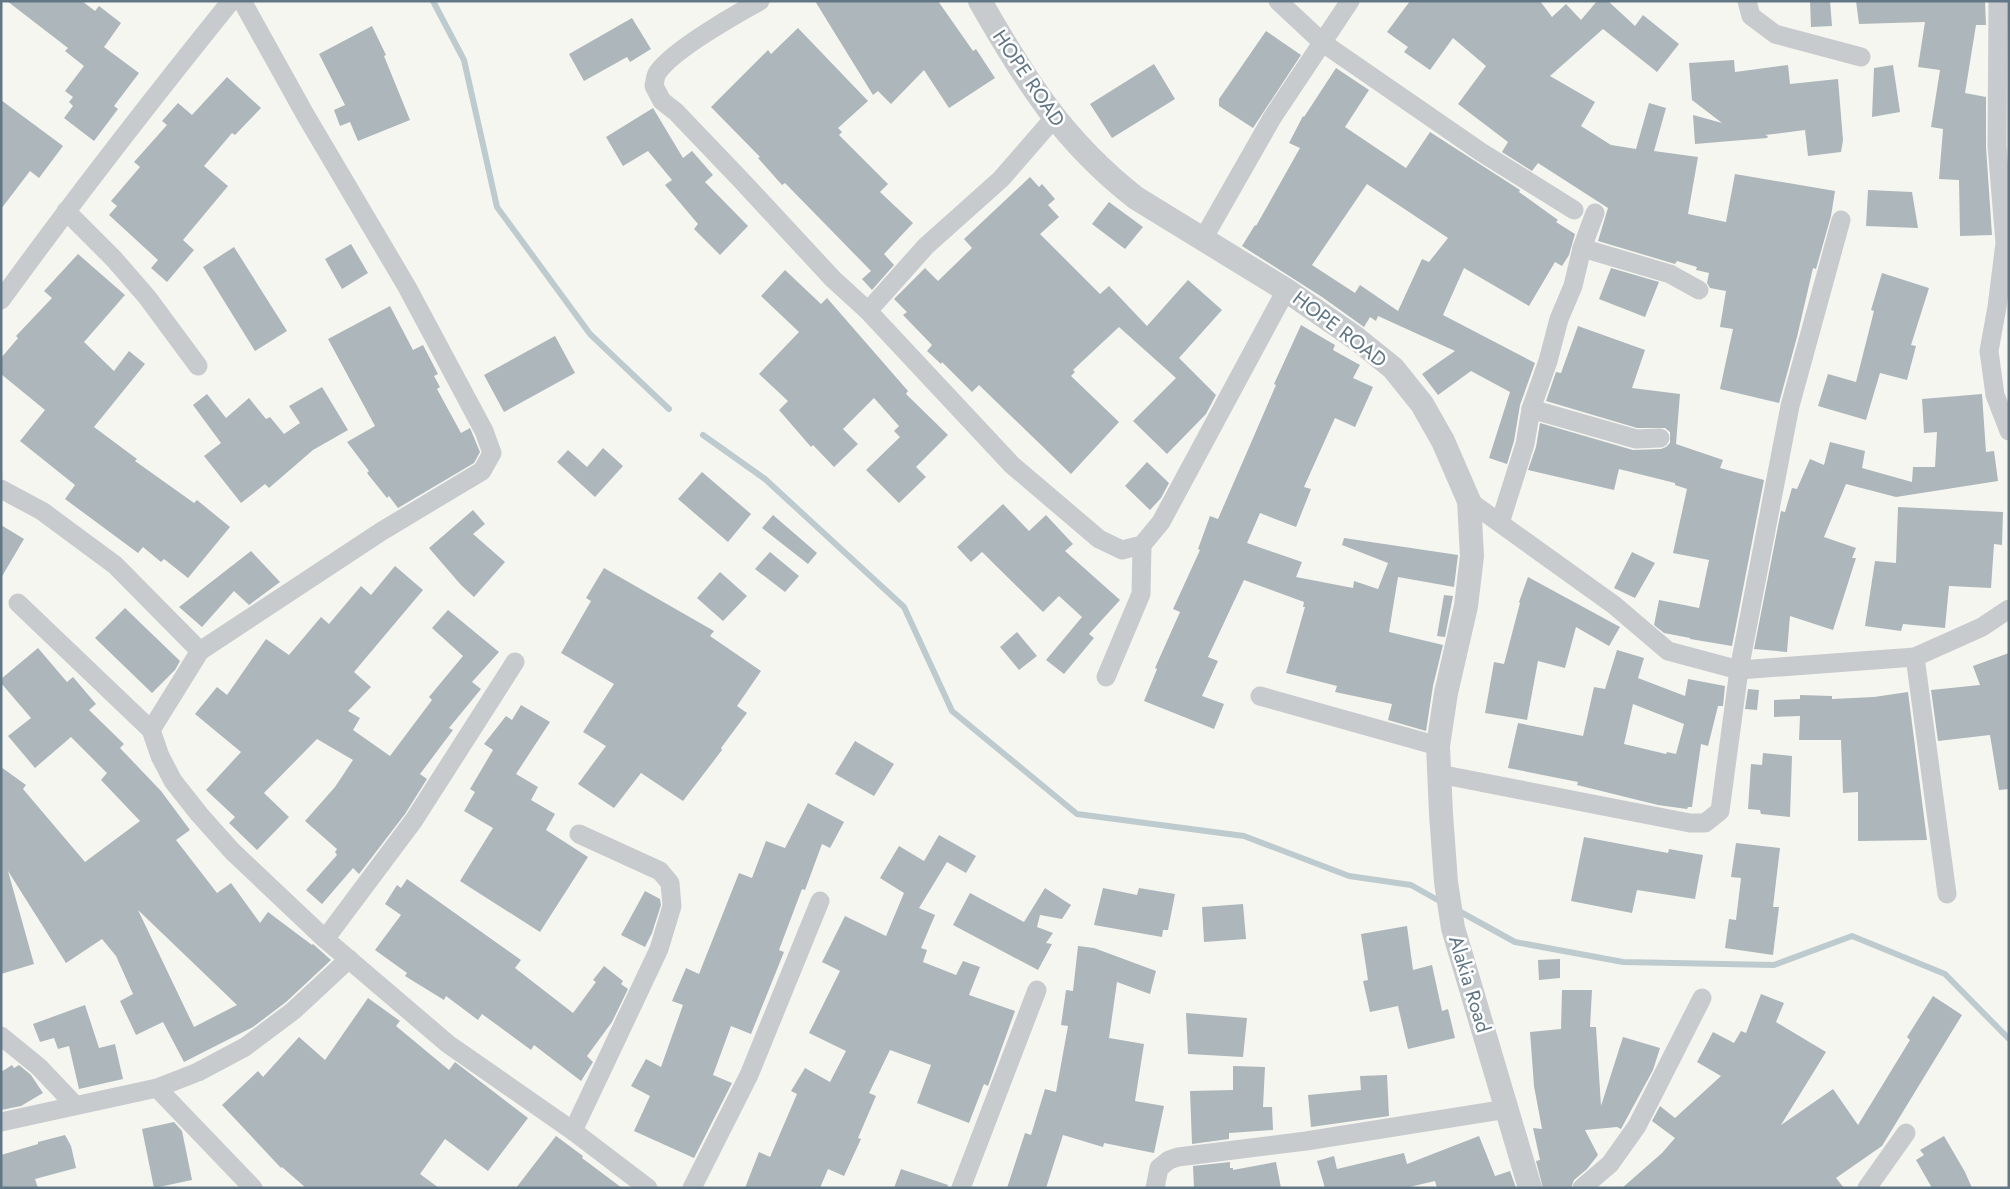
<svg xmlns="http://www.w3.org/2000/svg" width="2010" height="1189" viewBox="0 0 2010 1189" font-family="Jost,sans-serif">
<rect width="100%" height="100%" fill="#f6f6f1"/>
<g fill="none" stroke-linecap="round" stroke-linejoin="round">
<!-- stream -->
<g stroke="#bdcbcf" stroke-width="6">
<polyline points="433,1 464,60 497,207 590,334 669,409"/>
<polyline points="703,435 765,479 904,607 952,711 1077,814 1244,836 1349,876 1411,885 1443,903"/>
<polyline points="1457,910 1515,942 1623,962 1774,965 1852,936 1945,974 2009,1039"/>
</g>
</g>
<!-- building -->
<g fill="#adb6ba" fill-rule="evenodd">
<polygon points="7,1 82,1 95,11 99,6 121,23 104,47 139,73 114,106 118,109 94,141 64,118 73,106 69,102 73,97 65,91 84,66 65,51 68,48"/>
<polygon points="815,1 938,1 973,51 976,49 995,78 949,108 924,70 891,104 878,91 873,95"/>
<polygon points="1410,1 1540,1 1552,17 1566,4 1581,20 1597,1 1608,1 1635,26 1643,15 1679,44 1657,72 1603,29 1550,76 1595,102 1581,126 1611,145 1636,149 1649,103 1666,108 1654,151 1698,157 1688,214 1726,222 1735,174 1835,191 1831,216 1816,269 1813,268 1797,337 1779,403 1720,389 1733,329 1720,327 1726,291 1710,288 1707,283 1709,273 1696,270 1697,267 1677,261 1675,264 1598,241 1608,208 1538,163 1532,171 1502,152 1508,142 1458,104 1486,66 1453,38 1430,70 1404,52 1408,47 1387,32"/>
<polygon points="1810,1 1830,1 1832,26 1811,27"/>
<polygon points="1856,1 1985,1 1986,25 1976,25 1965,93 1986,97 1986,147 1992,235 1960,236 1959,180 1939,179 1943,129 1931,127 1940,70 1918,67 1925,22 1859,24"/>
<polygon points="632,18 651,49 630,62 627,57 584,81 569,54"/>
<polygon points="372,26 386,55 384,56 410,120 358,141 350,122 340,126 334,110 345,105 319,54"/>
<polygon points="798,28 868,101 838,128 842,132 839,135 888,184 880,192 913,223 884,254 894,265 872,290 862,279 871,271 785,183 782,185 758,158 760,157 711,107 768,50 771,54"/>
<polygon points="1266,31 1301,55 1253,128 1219,106 1219,99"/>
<polygon points="1734,60 1735,72 1788,65 1790,84 1838,79 1843,140 1841,152 1808,156 1805,130 1765,135 1768,136 1767,138 1695,144 1693,115 1722,123 1692,100 1689,63"/>
<polygon points="1154,64 1175,99 1112,138 1090,104"/>
<polygon points="1893,65 1900,112 1872,117 1874,68"/>
<path d="M1336,68L1369,90L1345,127L1406,168L1430,132L1520,190L1519,192L1558,220L1556,222L1575,234L1569,255L1562,266L1555,262L1529,306L1464,268L1443,315L1535,363L1520,405L1514,441L1507,464L1489,458L1510,392L1471,371L1438,395L1422,374L1455,351L1378,316L1376,321L1370,317L1364,327L1322,297L1242,246L1255,225L1256,226L1300,148L1289,143L1303,116L1304,117ZM1367,184L1448,238L1429,262L1422,259L1398,311L1360,285L1355,293L1312,265Z"/>
<polygon points="227,77 261,108 235,135 232,133 204,166 228,186 183,240 194,250 167,282 151,268 158,260 109,215 117,206 111,201 140,167 134,162 167,125 162,121 178,103 192,115"/>
<polygon points="1,100 63,146 39,178 30,171 1,209"/>
<polygon points="653,108 683,158 692,151 713,175 705,182 748,226 720,255 694,229 698,224 665,185 672,180 648,151 623,166 606,137"/>
<polygon points="1030,177 1039,187 1042,184 1055,199 1048,205 1059,217 1040,234 1100,294 1109,286 1147,326 1188,280 1222,310 1179,358 1216,395 1206,414 1167,454 1133,421 1176,378 1119,327 1073,370 1075,372 1071,376 1119,422 1071,474 979,385 972,392 942,362 941,364 927,351 932,345 903,315 907,312 894,299 925,268 938,281 972,248 964,239"/>
<polygon points="1868,190 1912,192 1918,228 1866,226"/>
<polygon points="1109,202 1143,227 1125,249 1092,224"/>
<polygon points="351,244 368,273 342,289 325,259"/>
<polygon points="234,247 287,331 255,351 203,267"/>
<polygon points="78,254 125,295 84,342 114,371 129,351 145,364 94,427 137,459 135,461 194,503 197,500 230,527 188,578 164,559 161,562 143,547 138,553 65,499 75,485 20,441 45,410 1,374 1,358 18,338 16,336 52,298 44,291"/>
<polygon points="1611,268 1659,282 1645,317 1599,299"/>
<polygon points="785,270 821,304 827,298 908,391 906,394 948,435 916,467 926,477 899,503 866,470 900,437 894,431 899,426 874,398 843,429 858,444 834,467 813,445 811,447 779,410 788,401 759,374 799,332 761,296"/>
<polygon points="1882,273 1929,288 1911,345 1916,346 1907,380 1880,373 1866,420 1818,406 1828,374 1856,382 1874,311 1871,310"/>
<polygon points="390,306 413,350 423,345 438,374 434,376 440,387 437,389 461,433 470,428 480,452 474,463 398,508 389,496 387,498 367,473 369,471 347,442 375,426 328,339"/>
<polygon points="1301,325 1335,345 1333,350 1360,365 1353,378 1373,387 1355,427 1335,418 1304,487 1311,489 1296,527 1260,513 1247,543 1302,562 1296,577 1353,588 1354,581 1378,589 1388,563 1342,545 1344,538 1458,555 1454,587 1398,577 1389,632 1443,645 1433,686 1426,731 1388,720 1392,704 1335,692 1337,686 1286,673 1305,607 1303,607 1304,602 1244,580 1208,657 1218,661 1202,696 1224,704 1214,729 1144,701 1157,669 1155,668 1180,612 1173,609 1200,550 1198,549 1210,516 1218,519 1276,385 1274,384"/>
<polygon points="1578,326 1645,350 1632,388 1680,394 1676,444 1723,460 1720,468 1764,480 1732,646 1690,639 1690,638 1664,633 1654,625 1659,600 1699,608 1709,560 1673,553 1687,489 1675,485 1675,483 1619,469 1614,490 1528,470 1536,447 1540,423 1633,450 1661,449 1666,447 1670,443 1670,432 1665,428 1637,428 1546,401 1556,372 1561,373"/>
<polygon points="555,336 575,373 504,412 484,375"/>
<polygon points="322,387 348,430 313,450 269,488 265,484 241,503 204,456 221,443 193,405 207,394 226,418 249,398 266,419 270,417 284,434 300,423 289,406"/>
<polygon points="1982,394 1986,452 1994,451 1998,481 1896,497 1846,484 1824,537 1856,548 1852,558 1856,558 1833,630 1790,616 1787,652 1754,649 1781,511 1785,512 1792,488 1797,489 1810,459 1824,465 1830,442 1865,451 1862,468 1912,482 1913,467 1935,467 1937,432 1924,433 1922,399"/>
<polygon points="603,448 623,466 595,497 557,462 568,450 587,467"/>
<polygon points="1147,462 1169,483 1161,498 1150,510 1125,486"/>
<polygon points="702,472 751,514 728,542 678,499"/>
<polygon points="1003,504 1029,531 1046,515 1073,544 1065,551 1120,600 1089,634 1094,638 1064,674 1046,660 1082,617 1059,596 1043,612 982,552 971,562 957,547"/>
<polygon points="1898,507 2003,512 2002,545 1994,544 1991,588 1949,586 1945,628 1903,624 1901,631 1865,626 1875,561 1896,563"/>
<polygon points="473,510 485,524 473,534 505,562 474,597 461,585 429,548"/>
<polygon points="773,515 817,553 808,564 762,528"/>
<polygon points="1,525 24,539 1,578"/>
<polygon points="251,551 280,582 249,605 234,591 202,627 179,607"/>
<polygon points="770,552 799,576 785,592 755,569"/>
<polygon points="1632,552 1655,563 1635,598 1614,588"/>
<polygon points="395,566 423,590 354,672 371,687 348,711 360,718 353,730 390,756 432,700 429,697 463,656 432,628 448,610 499,652 472,682 481,689 449,728 453,730 420,774 427,779 405,814 359,874 353,868 322,904 306,890 337,855 335,852 337,849 305,821 335,787 353,760 317,739 264,793 289,817 257,850 229,823 235,817 206,790 241,752 195,714 217,687 227,695 266,639 289,655 321,617 329,624 361,586 371,595"/>
<polygon points="604,568 714,631 710,636 761,671 737,706 747,713 721,748 722,750 683,801 641,773 614,808 578,784 606,746 583,732 614,684 561,653 591,601 586,598"/>
<polygon points="720,572 747,596 723,621 697,598"/>
<polygon points="1528,577 1620,627 1609,646 1576,627 1565,668 1538,661 1527,720 1485,713 1494,662 1504,664 1520,603 1519,602"/>
<polygon points="1444,595 1453,596 1445,637 1437,636"/>
<polygon points="125,608 180,661 175,670 152,693 95,638"/>
<polygon points="1017,632 1037,656 1019,670 1000,647"/>
<path d="M38,648L67,682L73,677L96,704L89,710L124,744L120,748L161,791L190,830L176,840L217,893L231,883L260,923L268,912L312,945L313,944L331,960L286,1002L253,1027L184,1062L163,1022L136,1035L120,1001L133,994L116,956L102,939L66,963L8,871L34,964L1,974V767L26,785L23,789L85,862L140,821L101,780L107,773L71,737L35,768L8,736L31,718L1,683V679ZM138,910L237,1005L194,1027Z"/>
<path d="M1617,650L1644,658L1638,678L1685,696L1688,679L1725,686L1723,706H1718L1708,746L1701,744L1692,807H1688L1687,809L1658,805L1577,785L1578,782L1508,768L1518,723L1583,736L1594,687L1605,689ZM1633,704L1684,724L1676,754L1667,752L1666,754L1624,744Z"/>
<polygon points="2009,653 2009,789 1999,790 1990,735 1938,741 1931,690 1980,685 1973,666"/>
<polygon points="1748,689 1759,690 1757,710 1745,709"/>
<polygon points="1908,692 1927,840 1858,841 1858,792 1843,793 1841,740 1799,740 1800,716 1774,717 1774,700 1800,699 1800,695 1832,696 1832,699 1874,697"/>
<polygon points="521,705 550,722 516,774 538,787 531,800 555,814 546,830 588,857 540,932 460,881 493,828 464,811 475,792 470,789 493,750 484,744 506,716 512,720"/>
<polygon points="855,741 894,764 874,796 835,774"/>
<polygon points="1763,753 1792,756 1790,817 1761,814 1760,810 1748,809 1751,764 1762,765"/>
<polygon points="808,803 844,822 830,848 822,844 805,890 802,889 779,950 784,952 751,1034 731,1026 713,1075 732,1083 694,1158 634,1131 650,1096 631,1086 646,1059 661,1067 683,1005 672,1001 686,968 699,974 739,873 752,878 766,841 785,848"/>
<polygon points="939,835 976,856 966,873 947,862 919,908 935,915 921,948 927,950 923,962 956,975 963,961 980,967 969,995 1015,1011 988,1086 984,1084 969,1123 917,1103 931,1065 890,1050 869,1093 876,1096 858,1138 861,1139 844,1176 828,1169 820,1188 745,1188 759,1152 770,1157 797,1094 791,1091 805,1068 830,1082 846,1051 809,1033 840,971 822,962 845,916 886,936 904,893 880,878 899,846 924,861"/>
<polygon points="1584,837 1668,853 1669,849 1703,855 1695,899 1637,890 1632,913 1571,901"/>
<polygon points="1736,843 1780,848 1773,907 1779,907 1773,955 1725,948 1729,919 1736,920 1741,878 1731,877"/>
<polygon points="407,879 521,960 515,968 573,1013 596,982 593,980 604,966 623,981 621,984 628,989 612,1022 587,1056 593,1062 581,1081 534,1045 531,1050 482,1014 478,1020 446,996 444,1000 405,976 407,973 375,950 401,915 385,904 397,885 401,888"/>
<polygon points="1045,888 1071,905 1062,919 1040,915 1037,927 1053,933 1046,943 1052,944 1038,970 953,925 970,893 1024,922"/>
<polygon points="1103,888 1137,895 1139,888 1175,894 1168,930 1163,930 1162,937 1094,925"/>
<polygon points="645,891 660,899 661,905 652,933 645,947 621,935"/>
<polygon points="1243,904 1246,939 1204,942 1202,907"/>
<polygon points="1407,926 1413,970 1432,965 1442,1011 1448,1009 1455,1038 1408,1049 1398,1006 1370,1012 1363,981 1368,980 1361,934"/>
<polygon points="1078,946 1094,948 1156,971 1150,994 1117,982 1109,1038 1144,1044 1135,1101 1164,1106 1154,1153 1104,1143 1103,1147 1063,1135 1046,1188 1007,1188 1025,1133 1031,1135 1045,1089 1056,1092 1068,1026 1061,1025 1066,990 1073,991"/>
<polygon points="1560,959 1560,978 1539,980 1538,960"/>
<polygon points="1562,990 1592,990 1590,1027 1596,1027 1601,1106 1623,1037 1660,1048 1653,1070 1621,1129 1617,1127 1585,1130 1598,1155 1587,1169 1574,1180 1571,1188 1543,1188 1536,1161 1540,1160 1533,1128 1542,1129 1534,1086 1530,1032 1561,1029"/>
<polygon points="1761,994 1784,1003 1776,1022 1826,1052 1781,1125 1833,1089 1858,1125 1910,1040 1907,1037 1933,996 1962,1015 1882,1146 1836,1178 1844,1188 1622,1188 1662,1153 1675,1138 1652,1121 1660,1106 1675,1118 1721,1076 1697,1062 1713,1032 1734,1043 1741,1031 1746,1033"/>
<polygon points="368,998 400,1021 396,1026 449,1070 455,1062 528,1118 488,1171 445,1139 420,1174 439,1188 306,1188 282,1167 281,1168 222,1105 258,1071 263,1077 299,1037 325,1060"/>
<polygon points="85,1005 99,1048 115,1044 123,1079 79,1089 69,1046 58,1049 54,1038 40,1042 33,1024"/>
<polygon points="1186,1013 1247,1018 1243,1057 1188,1054"/>
<polygon points="12,1065 14,1068 19,1065 31,1075 43,1093 21,1106 1,1110 1,1072"/>
<polygon points="1233,1066 1265,1067 1263,1107 1272,1107 1273,1130 1229,1133 1229,1139 1192,1144 1190,1091 1233,1090"/>
<polygon points="1387,1075 1389,1116 1311,1127 1308,1095 1361,1090 1360,1076"/>
<polygon points="174,1122 182,1131 192,1180 154,1188 142,1129"/>
<polygon points="65,1135 71,1146 76,1168 35,1179 38,1188 1,1188 1,1155 38,1144 38,1142"/>
<polygon points="556,1136 583,1156 582,1158 622,1188 516,1188"/>
<polygon points="1479,1136 1495,1176 1510,1171 1516,1188 1437,1188 1435,1181 1405,1188 1325,1188 1317,1161 1334,1156 1337,1169 1404,1153 1407,1164"/>
<polygon points="1944,1136 1965,1172 1972,1188 1932,1188 1916,1160 1924,1155 1920,1150"/>
<polygon points="1230,1162 1230,1168 1233,1168 1233,1170 1276,1162 1281,1188 1194,1188 1193,1166"/>
<polygon points="901,1169 948,1185 947,1188 894,1188"/>
</g>
<g fill="none" stroke-linecap="round" stroke-linejoin="round">
<!-- minor -->
<g stroke="#c8cbce" stroke-width="19">
<path d="M760,1C736,14 673,50 658,72C655,75 655,82 654,86L662,101L676,112L742,181L833,279L868,311L1012,465L1052,499L1099,539L1122,550L1142,545L1161,522L1286,290"/>
<polyline points="1278,1 1323,43 1481,152 1574,210"/>
<polyline points="1747,1 1751,16 1775,34 1861,57"/>
<polyline points="1998,1 1997,146 2005,243 1997,307 1989,351 1995,395 2009,431"/>
<polyline points="66,211 114,259 147,297 198,366"/>
<polyline points="1203,239 1272,118 1350,1"/>
<polyline points="1582,248 1670,274 1699,290"/>
<path d="M1,300C75,198 152,99 231,1"/>
<polyline points="868,311 926,246 1001,179 1054,118"/>
<polyline points="1531,409 1636,439 1660,438"/>
<polyline points="1,489 42,511 115,565 200,651 382,531 482,471 492,453 484,431 407,287 306,116 242,1"/>
<polyline points="1469,501 1614,605 1668,651 1739,670 1915,657 1982,627 2009,609"/>
<polyline points="1500,523 1525,444 1531,409 1548,361 1559,319 1573,286 1582,248 1595,213"/>
<polyline points="18,603 151,730 160,756 173,781 199,814 232,851 325,939 448,1044 573,1131 648,1188"/>
<polyline points="1915,657 1947,894"/>
<polyline points="1106,677 1141,594 1142,545"/>
<polyline points="1260,696 1438,746"/>
<polyline points="151,730 200,651"/>
<polyline points="1439,774 1690,823 1705,823 1720,811 1739,670 1790,406 1841,220"/>
<polyline points="325,939 414,820 515,662"/>
<polyline points="1,1036 39,1067 75,1105"/>
<polyline points="157,1088 253,1188"/>
<polyline points="1,1122 157,1088 198,1072 245,1047 293,1011 349,959"/>
<polyline points="573,1131 659,949 672,906 670,883 660,871 579,834"/>
<polyline points="692,1188 749,1075 820,901"/>
<polyline points="961,1188 1037,990"/>
<polyline points="1155,1188 1159,1168 1169,1160 1178,1157 1306,1141 1507,1109"/>
<polyline points="1582,1188 1610,1164 1637,1126 1702,998"/>
<polyline points="1867,1188 1906,1133"/>
</g>
<!-- tertiary -->
<path stroke="#c8cbce" stroke-width="24" d="M980,1C1025,80 1063,141 1136,198L1286,290L1357,339L1393,368L1422,404L1443,441L1469,501L1472,556L1466,606L1446,693L1438,746L1441,814L1446,882L1453,928L1530,1188"/>
</g>
<g text-anchor="middle" stroke-width="5" stroke-linejoin="round" paint-order="stroke">
<!-- street labels -->
<g font-size="20" fill="#627785" stroke="#fff">
<text transform="translate(1029 78) rotate(56)" y="7">HOPE ROAD</text>
<text transform="translate(1340 329) rotate(37)" y="7">HOPE ROAD</text>
<text transform="translate(1470 984) rotate(73)" y="7">Alakia Road</text>
</g>
</g>
<!-- border -->
<rect width="2010" height="1189" fill="none" stroke="#627785" stroke-width="5"/>
</svg>
